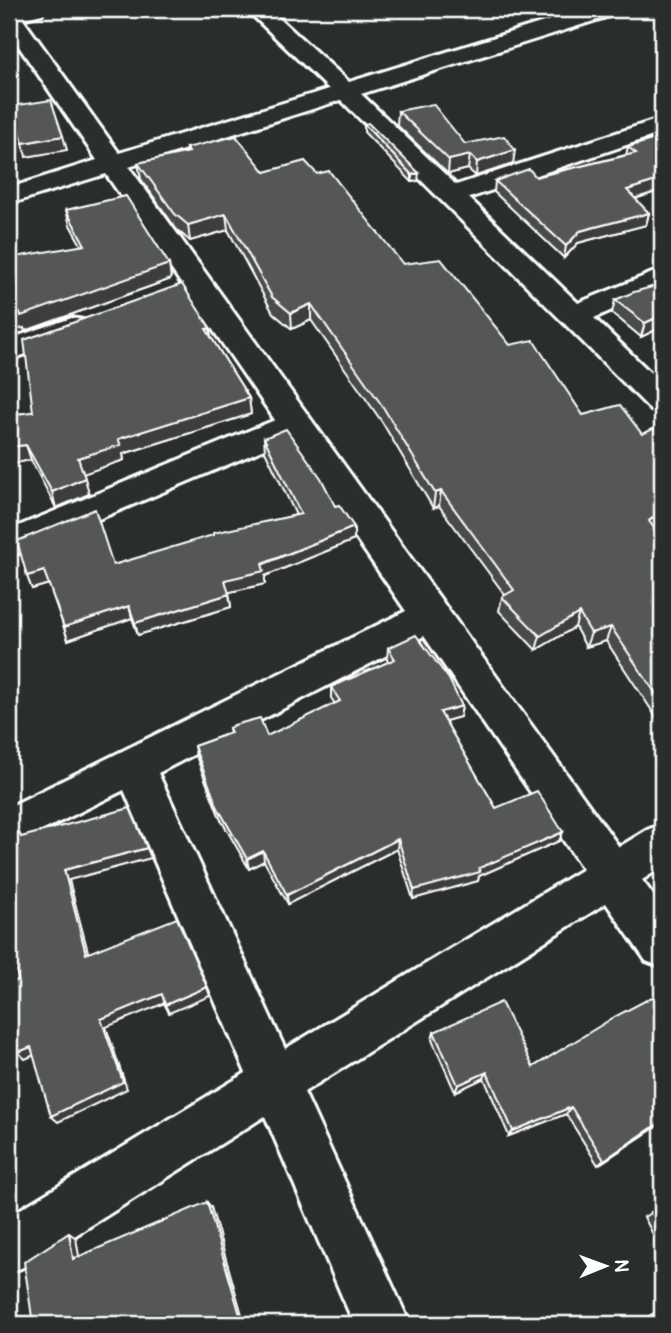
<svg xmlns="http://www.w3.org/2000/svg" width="671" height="1333" viewBox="0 0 671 1333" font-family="Pangolin,sans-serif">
<rect width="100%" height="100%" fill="#2a2d2e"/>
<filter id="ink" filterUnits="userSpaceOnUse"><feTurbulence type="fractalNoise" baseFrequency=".0143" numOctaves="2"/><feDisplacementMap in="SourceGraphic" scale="14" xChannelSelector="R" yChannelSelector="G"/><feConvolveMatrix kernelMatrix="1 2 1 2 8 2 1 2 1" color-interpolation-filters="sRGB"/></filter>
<g filter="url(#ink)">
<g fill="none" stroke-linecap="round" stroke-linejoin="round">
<defs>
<g id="minor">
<path d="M246,9H269L349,82L586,9H619L616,14L361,94L456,185L662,118V133L469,198L578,303L662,269V288L594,318L662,384V413L651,410L341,100L129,167L619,847L647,830L662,824V867L642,880L662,907V967L646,961L606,903L304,1092L410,1324H354L265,1116L28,1265L9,1273V1216L246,1073L124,790L9,847V807L406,611L288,439L9,557V530L275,420L106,174L9,204V188L97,160L9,32V10L17,11L119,153L329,89ZM424,636L583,869L285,1049L158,773Z"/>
<polygon points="72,318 83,320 87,327 83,334 9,360 9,339"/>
</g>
<polygon id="major" points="9,9 45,9 42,14 9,22"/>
</defs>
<!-- minor casing -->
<use href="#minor" stroke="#fff" stroke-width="6"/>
<!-- major casing -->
<use href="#major" stroke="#fff" stroke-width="6"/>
<!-- minor -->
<use href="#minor" fill="#2a2d2e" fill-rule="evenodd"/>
<!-- major -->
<use href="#major" fill="#2a2d2e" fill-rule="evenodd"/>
</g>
<!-- wall -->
<g fill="#494b4c" stroke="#fff" stroke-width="2">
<polygon points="648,9 662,9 662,19 648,10"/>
<polygon points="398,111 465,144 513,164 476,176 468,169 448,174 397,125"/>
<polygon points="364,124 418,181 412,182 364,132"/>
<polygon points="662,137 662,190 635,199 649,213 646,225 578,243 564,258 494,192 495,181 536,177 626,155 628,147"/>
<polygon points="186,148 265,172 403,264 654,528 662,539 662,726 606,641 586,647 575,627 536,650 499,611 502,597 505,595 439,506 433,508 382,422 311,320 292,329 273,313 228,230 190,241 177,230 141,179 138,163 187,153"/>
<polygon points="66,210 169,264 171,279 25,331 24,328 81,245 70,225"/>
<polygon points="662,284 662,327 641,337 612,313 615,300"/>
<polygon points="210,328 211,337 249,398 251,414 123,454 124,460 83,473 89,494 56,508 31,460 9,464 9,415 33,412"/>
<polygon points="264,438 335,506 354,527 354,540 265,576 265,584 229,592 231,607 138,635 132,618 68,640 49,584 32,589 27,576 113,565 296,515 265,451"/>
<polygon points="388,648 462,706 460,717 445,721 496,808 563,832 559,841 479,876 478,881 413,899 397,849 288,904 264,861 249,869 220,818 196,756 194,746 230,733 229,728 267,736 335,704 331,698 331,687 389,662 387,660"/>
<polygon points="662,992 662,1123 598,1165 566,1114 509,1136 484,1078 455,1092 432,1040 434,1032 533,1067"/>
<polygon points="662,1207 662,1252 644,1217"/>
<polygon points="662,1308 662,1324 636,1324"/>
</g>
<!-- shaded-wall -->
<g fill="#3c3d3e" stroke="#fff" stroke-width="2">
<polygon points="63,136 67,150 26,157 23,143"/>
<polygon points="515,150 513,164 476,176 477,162"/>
<polygon points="470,155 468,169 448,174 449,160"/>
<polygon points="419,173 418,181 412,182 412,175"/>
<polygon points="662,179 662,190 624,202 627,190"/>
<polygon points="649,213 646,225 578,243 564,258 566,246 580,231"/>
<polygon points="226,214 228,230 190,241 188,225"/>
<polygon points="169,264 171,279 25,331 24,328 9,331 9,315"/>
<polygon points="311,304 311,320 292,329 291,313"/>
<polygon points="662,315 662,327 641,337 645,323"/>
<polygon points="249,398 251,414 123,454 124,460 83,474 78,458 118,439"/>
<polygon points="26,445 31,460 9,464 9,447"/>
<polygon points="85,478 89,494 56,508 52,492"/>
<polygon points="441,491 439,506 433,508 435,493"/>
<polygon points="662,510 662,520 643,536 649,521"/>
<polygon points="354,527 354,540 265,576 265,584 226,593 225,580"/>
<polygon points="44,571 49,584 32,589 27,576"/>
<polygon points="229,594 231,607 138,635 135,623"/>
<polygon points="129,606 132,618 68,640 64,627"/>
<polygon points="579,613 575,627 536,650 540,636"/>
<polygon points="611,627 606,641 586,647 591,633"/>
<polygon points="462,706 460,717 438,723 440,712"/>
<polygon points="563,832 559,841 479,876 478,881 413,899 414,890 479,868"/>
<polygon points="398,839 397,849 288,904 287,895"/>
<polygon points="147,848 151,858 69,880 91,963 86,954 64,870"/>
<polygon points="263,851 264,861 249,869 247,859"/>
<polygon points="207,987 210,996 169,1013 165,1005"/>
<polygon points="162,994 165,1003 106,1027 127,1089 58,1122 51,1116 101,1019"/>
<polygon points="31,1047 37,1054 25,1059 18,1052"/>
<polygon points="487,1072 484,1078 455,1092 458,1085"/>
<polygon points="571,1107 566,1114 509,1136 513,1131"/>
<polygon points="662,1121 662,1123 598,1165 604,1160"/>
<polygon points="207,1202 211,1207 243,1318 223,1324 212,1324"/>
<polygon points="69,1233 76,1238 80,1262 73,1259"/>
</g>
<!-- building -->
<g fill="#555758" stroke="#fff" stroke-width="2">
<polygon points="51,100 63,136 23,143 12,106"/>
<polygon points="433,104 465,144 504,136 515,150 477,162 470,155 449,160 398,111"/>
<polygon points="368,123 419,173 412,175 364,124"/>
<polygon points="236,136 265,172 305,161 317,174 329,171 403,264 441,259 510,345 533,340 583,415 620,405 642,434 662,425 662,510 649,521 662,539 662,703 611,627 591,633 579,613 540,636 502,597 514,590 441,491 435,493 383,407 311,304 291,313 272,297 226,214 188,225 175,214 138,163 189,152 186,148"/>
<polygon points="662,137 662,179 627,190 649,213 580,231 566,246 495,181 529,169 536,177 636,153 628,147"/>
<polygon points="126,196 169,264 21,316 20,313 9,315 9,258 85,245 66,210"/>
<polygon points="182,284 210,328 206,329 249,398 118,439 121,445 78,458 85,478 52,492 26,445 9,447 9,415 33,412 24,340"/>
<polygon points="662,284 662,315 645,323 615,300 634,292"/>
<polygon points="286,429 321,478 335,506 339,505 354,527 262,564 264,571 225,580 229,594 135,623 129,606 64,627 44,571 27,576 17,541 95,509 113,565 213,535 213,533 301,514 264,438"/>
<polygon points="416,635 449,679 462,706 440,712 496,808 537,791 563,832 479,868 480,872 414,890 398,839 287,895 263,851 247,859 218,808 194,746 231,733 229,728 234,725 260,718 267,736 340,701 331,687 395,659 388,648"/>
<polygon points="130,808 147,848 64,870 86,954 177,918 207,987 165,1005 162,994 101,1019 123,1082 51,1116 31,1047 18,1052 9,1013 9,984 18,980 9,939 9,836 19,832 21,837"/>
<polygon points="662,992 662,1121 604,1160 571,1107 513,1131 487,1072 458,1085 434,1032 501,1002 533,1067 616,1016"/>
<polygon points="207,1202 240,1315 212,1324 33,1324 24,1262 69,1233 73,1259"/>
<polygon points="662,1207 662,1233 651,1212"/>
<polygon points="662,1311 662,1324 640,1324"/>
</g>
</g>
<!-- margin -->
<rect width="671" height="1333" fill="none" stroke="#2a2d2e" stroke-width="35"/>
<rect x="18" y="18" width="636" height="1298" fill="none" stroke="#fff" stroke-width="2.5" filter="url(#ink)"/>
<!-- north arrow -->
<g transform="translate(605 1266) rotate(89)" stroke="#2a2d2e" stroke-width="5" paint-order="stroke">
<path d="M0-5L12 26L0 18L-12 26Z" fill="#ffffff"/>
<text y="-10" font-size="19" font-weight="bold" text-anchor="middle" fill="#ffffff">N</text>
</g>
</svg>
